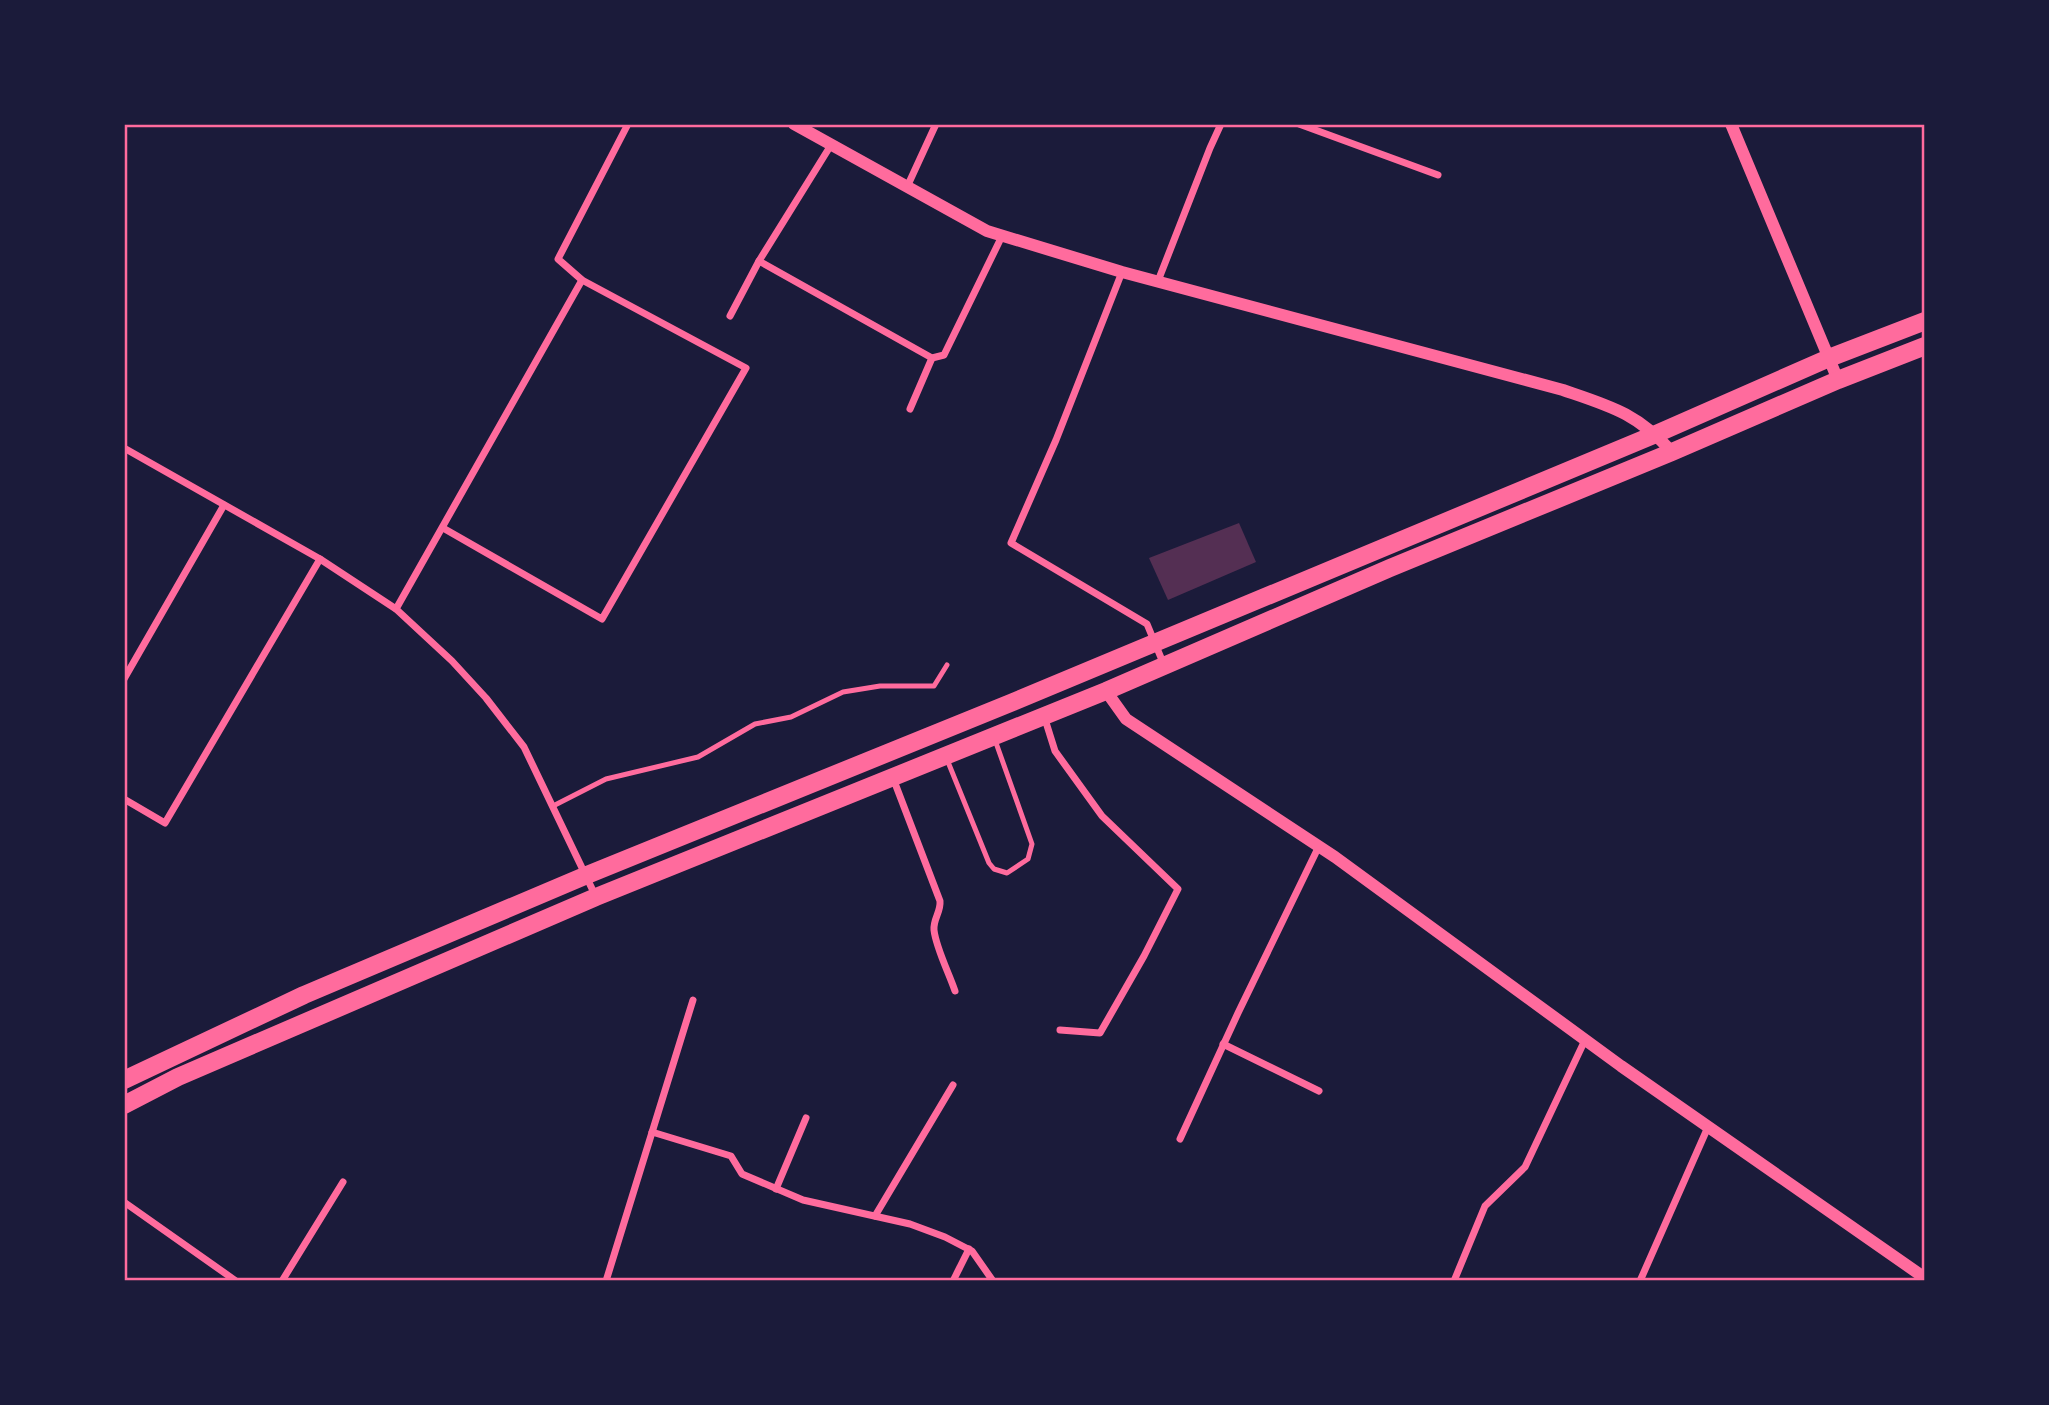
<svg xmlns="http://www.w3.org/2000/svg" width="2049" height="1405" viewBox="0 0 2049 1405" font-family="Bitter,serif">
<rect width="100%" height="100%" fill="#1b1b3a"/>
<!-- building -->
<polygon fill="#542f53" points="1239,523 1256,562 1168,600 1149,558"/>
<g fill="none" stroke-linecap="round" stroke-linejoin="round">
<!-- service -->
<g stroke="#ff6b9d" stroke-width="5">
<polyline points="946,757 989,863 994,869 1007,873 1028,859 1032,844 995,740"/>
<polyline points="553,806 606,779 698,757 755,724 791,717 843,692 880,686 934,686 947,665"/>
</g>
<!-- minor -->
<g stroke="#ff6b9d" stroke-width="7">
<polyline points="1299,124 1438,175"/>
<polyline points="831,145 759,261 932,358 944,355 1002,236"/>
<polyline points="907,187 936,124"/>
<polyline points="1122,272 1056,440 1011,543 1147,624 1164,665"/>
<polyline points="1158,281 1210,148 1221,124"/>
<polyline points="730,316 759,261"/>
<polyline points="910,409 932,358"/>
<polyline points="124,448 320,559 396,609 452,661 486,698 524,747 596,897"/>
<polyline points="443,528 602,619 746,368 582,280 558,259 628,124"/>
<polyline points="396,609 582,280"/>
<polyline points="124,679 224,505"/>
<polyline points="1044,716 1055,751 1102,816 1178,889 1144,956 1100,1033 1060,1030"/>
<path d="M893,778L940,901C941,912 933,919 934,930C936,948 949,973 955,991"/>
<polyline points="124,799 165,823 320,559"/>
<polyline points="1223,1044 1319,1091"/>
<polyline points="652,1132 731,1156 742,1174 803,1200 910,1224 945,1237 972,1251 993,1281"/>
<polyline points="1180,1139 1238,1013 1319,846"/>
<polyline points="776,1189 806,1118"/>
<polyline points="124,1202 236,1281"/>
<polyline points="875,1216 953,1085"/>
<polyline points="282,1281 343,1182"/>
<polyline points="606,1281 693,1000"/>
<polyline points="953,1281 969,1249"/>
<polyline points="1454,1281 1485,1206 1525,1167 1585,1040"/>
<polyline points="1640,1281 1708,1127"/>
</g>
<!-- tertiary -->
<g stroke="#ff6b9d" stroke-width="12">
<path d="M794,124L987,231L1122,272L1563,390C1610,406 1637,413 1672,452"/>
<polyline points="1731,124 1838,380"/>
<polyline points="1106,691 1126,719 1335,857 1621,1066 1925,1278"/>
</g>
<!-- trunk -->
<g stroke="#ff6b9d" stroke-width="18">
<polyline points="124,1080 304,995 587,875 1013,702 1656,434 1829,358 1925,321"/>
<polyline points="124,1105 178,1077 596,897 1106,691 1390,568 1672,452 1838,380 1925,346"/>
</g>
</g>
<!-- border -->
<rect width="2049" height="1405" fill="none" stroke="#1b1b3a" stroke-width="252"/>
<rect x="126" y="126" width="1797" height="1153" fill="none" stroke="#ff6b9d" stroke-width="2.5"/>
</svg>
